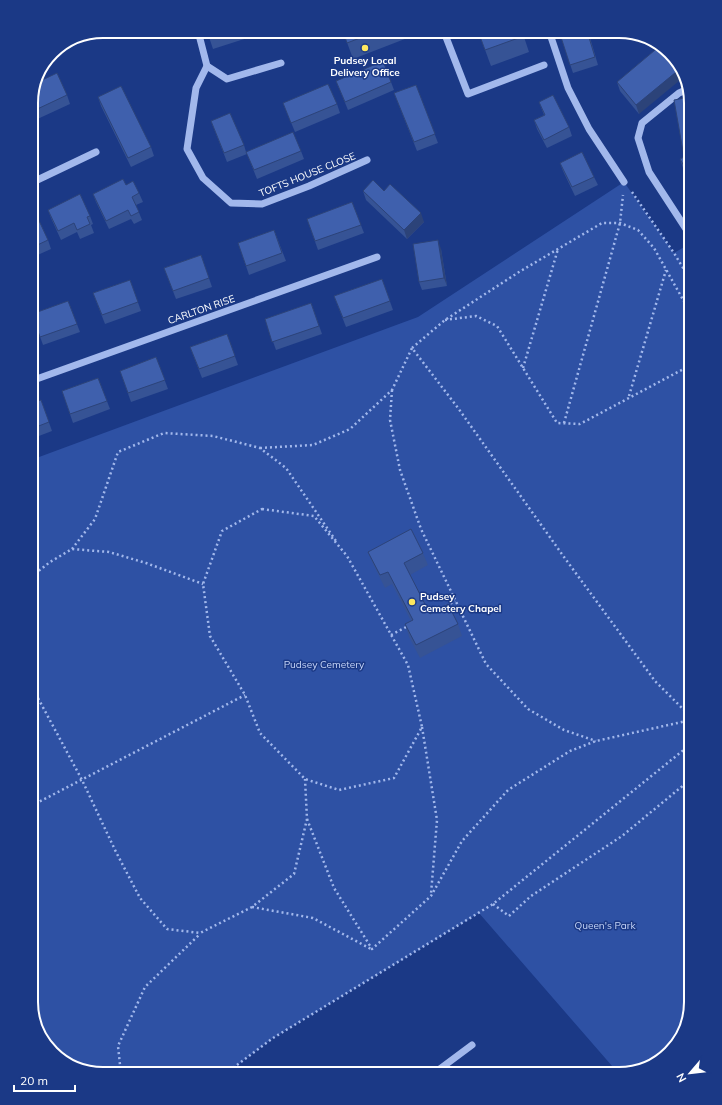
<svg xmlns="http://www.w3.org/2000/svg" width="722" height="1105" viewBox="0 0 722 1105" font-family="Mulish,sans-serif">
<rect width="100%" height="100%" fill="#1b3986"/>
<!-- green -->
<polygon fill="#2e51a4" points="624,182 674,253 691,243 691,1003 681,1038 651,1067 619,1074 479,913 273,1038 225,1074 98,1074 63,1062 38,1034 31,1002 31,460 418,317"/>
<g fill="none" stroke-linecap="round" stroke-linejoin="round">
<!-- path -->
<g stroke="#a2b8ec" stroke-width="2.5" stroke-dasharray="2 3" stroke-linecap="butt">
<polyline points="632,192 674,253 691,281"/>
<polyline points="445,320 476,316 497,326 557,423 580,424 691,365"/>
<polyline points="412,348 445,320 519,272 602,223 620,223 638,230 654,248 691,314"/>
<polyline points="523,368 558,249"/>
<polyline points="392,390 390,420 400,470 421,529 486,664 528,709 564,730 596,741"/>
<polyline points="629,396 666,270"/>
<polyline points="564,423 620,223 623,195"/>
<polyline points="260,448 313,445 350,429 392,390 412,348 458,408 564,557 655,681 691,717"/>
<polygon points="262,509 314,516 347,556 408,665 422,727 394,778 339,790 305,779 260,733 245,695 210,636 203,584 222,531"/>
<polyline points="72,549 95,519 118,452 164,433 213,436 260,448 286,468 336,541"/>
<polyline points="31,577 50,562 72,549 109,552 146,563 203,584"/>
<polyline points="446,606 455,601"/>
<polyline points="391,635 408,626"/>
<polyline points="31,685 82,780 116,852 140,898 167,929 200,933 252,907 294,874 307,819 305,779"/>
<polyline points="422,727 437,820 431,894"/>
<polyline points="31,806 245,695"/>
<polyline points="307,819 334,888 372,949 431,896 462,841 508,790 570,751 596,741 691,720"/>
<polyline points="493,904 509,916 531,896 622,836 691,779"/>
<polyline points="252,907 313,918 371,949"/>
<polyline points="121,1074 118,1046 145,987 200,934"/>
<polyline points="225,1074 273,1038 493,904 691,744"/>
</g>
<!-- minor -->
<g stroke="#a2b8ec" stroke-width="7">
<polyline points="198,31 207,66 196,88 187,149 203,178 231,203 262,204 309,186 367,160"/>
<polyline points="274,31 275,35"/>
<polyline points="441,31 444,32 468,94 544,65"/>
<polyline points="549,31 568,88 589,129 624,182"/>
<polyline points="207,66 227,79 281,63"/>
<polyline points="688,89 679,93 642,123 638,138 649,172 690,235"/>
<polyline points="31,183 96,152"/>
<polyline points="31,381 377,257"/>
<polyline points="433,1074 472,1045"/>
</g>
</g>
<!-- wall -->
<g fill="#365395">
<polygon points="142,31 152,31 143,34"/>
<polygon points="207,31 266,31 266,32 213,49"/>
<polygon points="336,31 407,31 410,37 353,59 344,34 338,37"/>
<polygon points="478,31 522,31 529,52 491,66"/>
<polygon points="559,31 588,31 598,65 573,73"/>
<polygon points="661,45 639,114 620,91 617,82"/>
<polygon points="336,81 391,82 394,90 348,110"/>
<polygon points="416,85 438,143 417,151 394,93"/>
<polygon points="67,95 70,104 31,122 31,98"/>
<polygon points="98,97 151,147 154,156 131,167 101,106"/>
<polygon points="539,102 569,127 572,136 547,148 537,129 534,120 544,115"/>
<polygon points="283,103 337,104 340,113 295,132"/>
<polygon points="691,103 691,181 683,168 680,159 684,157"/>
<polygon points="211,121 244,145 246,152 301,151 304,159 257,179 247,154 227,162"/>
<polygon points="560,163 594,177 598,185 575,196 563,171"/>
<polygon points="126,185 139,193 143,202 136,205 142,220 134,224 131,219 109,229 96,202 93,194"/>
<polygon points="363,191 384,191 424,222 407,239 366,200"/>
<polygon points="352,202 364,233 318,250 307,219"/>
<polygon points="48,210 90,216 93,224 91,225 94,233 80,239 77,232 61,240 51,218"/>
<polygon points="31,214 48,240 51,249 31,258"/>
<polygon points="274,230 286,261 249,275 238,243"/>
<polygon points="441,249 447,286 422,290 419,282"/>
<polygon points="201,255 212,287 176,299 164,268"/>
<polygon points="382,279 393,310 346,327 334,296"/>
<polygon points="130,280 141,311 105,324 93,293"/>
<polygon points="68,301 80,332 43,345 32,314"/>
<polygon points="311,303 322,334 276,350 265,319"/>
<polygon points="227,334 238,365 202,378 190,347"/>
<polygon points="156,357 168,389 131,402 120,371"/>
<polygon points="98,378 110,409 73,423 62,391"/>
<polygon points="41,400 52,431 31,439 31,403"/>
<polygon points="368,552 423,553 428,565 410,575 430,614 458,624 462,636 420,658 409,637 405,624 411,621 392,584 385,588 373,564"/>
</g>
<!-- shaded-wall -->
<g fill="#2c4379">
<polygon points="681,68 684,71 685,76 639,114 636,105"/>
<polygon points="421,213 424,222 407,239 404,230"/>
<polygon points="438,240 441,249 447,286 444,278"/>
</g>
<!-- building -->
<g fill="#3f60ad" stroke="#2c4379">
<polygon points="207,31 225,31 209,36"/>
<polygon points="343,31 378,31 347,43"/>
<polygon points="478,31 522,31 524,36 485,50"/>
<polygon points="559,31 587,31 595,57 570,65"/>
<polygon points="661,45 681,68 636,105 617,82"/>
<polygon points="383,61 391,82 345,102 336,81"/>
<polygon points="57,73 67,95 31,112 31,98 38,82"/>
<polygon points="328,84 337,104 291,123 283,103"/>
<polygon points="416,85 435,134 414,142 394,93"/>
<polygon points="121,86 151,147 128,158 98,97"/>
<polygon points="553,95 569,127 544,140 534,120 545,115 539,102"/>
<polygon points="690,97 691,104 691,178 680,159 684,157 674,100"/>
<polygon points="230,113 244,145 224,153 211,121"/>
<polygon points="293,132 301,151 254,170 246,152"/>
<polygon points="582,152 594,177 572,187 560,163"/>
<polygon points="123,179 126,185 133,181 139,193 132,197 139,212 131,216 128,210 106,221 93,194"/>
<polygon points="373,180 384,191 390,184 421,213 404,230 363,191"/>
<polygon points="80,194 90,216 87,217 90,224 77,230 74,223 58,231 48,210"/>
<polygon points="352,202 361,225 315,241 307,219"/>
<polygon points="35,212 48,240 31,248 31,214"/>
<polygon points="274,230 282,253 246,266 238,243"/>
<polygon points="438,240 444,278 419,282 413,244"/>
<polygon points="201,255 209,278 173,291 164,268"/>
<polygon points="382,279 390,301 343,318 334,296"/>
<polygon points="130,280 138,302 102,315 93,293"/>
<polygon points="68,301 77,324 40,337 32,314"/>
<polygon points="311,303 319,326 272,342 265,319"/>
<polygon points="227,334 235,356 199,369 190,347"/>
<polygon points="156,357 165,380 128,393 120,371"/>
<polygon points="98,378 107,401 70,414 62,391"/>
<polygon points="41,400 49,422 31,429 31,403"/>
<polygon points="411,529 423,553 404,563 430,614 448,604 458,624 416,645 405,624 413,620 388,572 380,575 368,552"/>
</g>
<!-- markers -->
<g fill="#fde75f" stroke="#1b3986" stroke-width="1.5">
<circle cx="365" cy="48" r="4"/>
<circle cx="412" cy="602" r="4"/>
</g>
<g text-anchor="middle" stroke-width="3" stroke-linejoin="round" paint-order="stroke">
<!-- poi labels -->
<g font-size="10" font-weight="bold" fill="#fff" stroke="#1b3986">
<text x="365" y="64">Pudsey Local<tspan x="365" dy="12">Delivery Office</tspan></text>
<text x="420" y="600" text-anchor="start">Pudsey<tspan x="420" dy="12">Cemetery Chapel</tspan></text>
</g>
<!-- street labels -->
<g font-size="10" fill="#fff" stroke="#1b3986">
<text transform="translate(307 174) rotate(-22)" y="4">TOFTS HOUSE CLOSE</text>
<text transform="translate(201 309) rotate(-19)" y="4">CARLTON RISE</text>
</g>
<!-- park labels -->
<g font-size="10" fill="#c7d6f8" stroke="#1b3986">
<text x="324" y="668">Pudsey Cemetery</text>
<text x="605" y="929">Queen's Park</text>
</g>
</g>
<!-- crop -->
<path d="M0 0H722V1105H0ZM103 38H619A65 65 0 0 1 684 103V1002A65 65 0 0 1 619 1067H103A65 65 0 0 1 38 1002V103A65 65 0 0 1 103 38Z" fill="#1b3986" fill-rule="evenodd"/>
<path fill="none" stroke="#fff" stroke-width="2" d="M103 38H619A65 65 0 0 1 684 103V1002A65 65 0 0 1 619 1067H103A65 65 0 0 1 38 1002V103A65 65 0 0 1 103 38Z"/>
<!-- north arrow -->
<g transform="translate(690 1073) rotate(242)" stroke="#1b3986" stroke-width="3" paint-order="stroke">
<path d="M0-3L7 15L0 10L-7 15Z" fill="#ffffff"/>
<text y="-6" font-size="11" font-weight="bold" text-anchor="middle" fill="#ffffff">N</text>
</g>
<!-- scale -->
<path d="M14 1085v6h61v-6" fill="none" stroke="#ffffff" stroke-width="2"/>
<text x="20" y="1085" font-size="12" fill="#ffffff" stroke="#1b3986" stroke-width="3" paint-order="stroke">20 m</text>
</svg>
